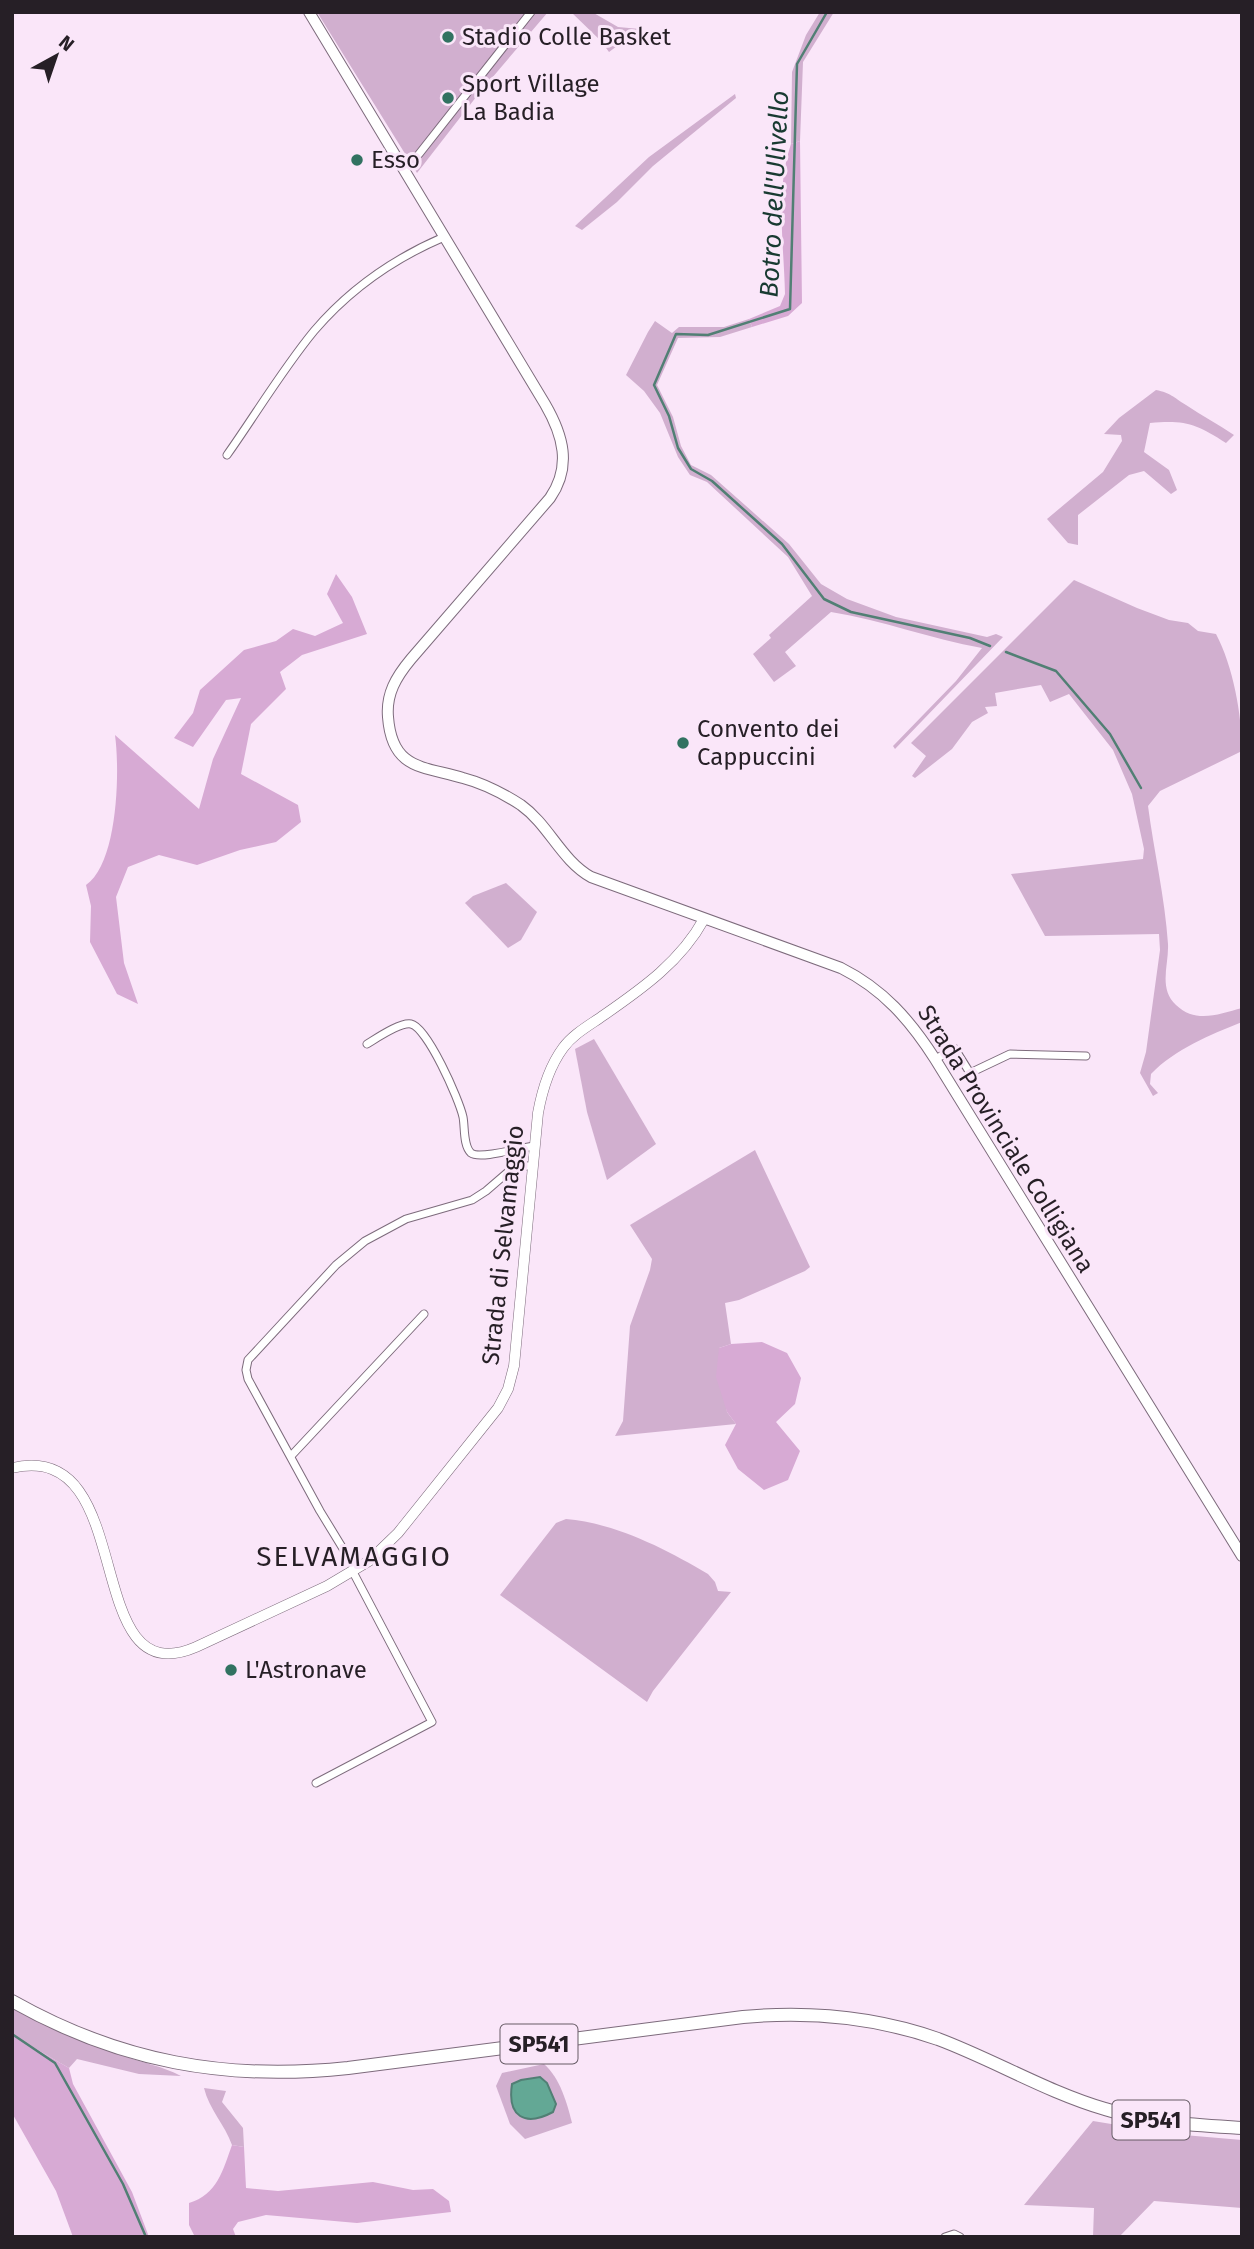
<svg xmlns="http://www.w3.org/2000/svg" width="1254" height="2249" viewBox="0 0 1254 2249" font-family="'Fira Sans',sans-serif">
<rect width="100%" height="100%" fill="#fae6f9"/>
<!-- green -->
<g fill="#d1afcf">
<polygon points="317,12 548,12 480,92 417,173"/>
<polygon points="571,12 592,12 618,27 640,29 609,52 601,41"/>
<polygon points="820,12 834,12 803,62 800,141 791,144 792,72 806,35"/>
<polygon points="735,94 736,98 653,166 617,202 582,230 575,226 649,157"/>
<path d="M749,319L752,327L720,337L678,338L657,385L673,417L681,446L691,465L711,475L789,544L821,584L847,599L896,617L987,637L996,634L1003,637L895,749L893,746L956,681L982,648C931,639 882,620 831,612L785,652L796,666L774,682L753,654L771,638L769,635L812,596L788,557L707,482L690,475L678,457L660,413L644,391L626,375L648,332L655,321L672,333L679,327H724Z"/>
<path d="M1156,390C1171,393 1173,397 1186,405C1202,416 1218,424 1234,435L1226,443C1196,424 1186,420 1150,423L1144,452L1169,470L1177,490L1171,494L1144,471L1129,475L1078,515V545L1068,543L1047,519L1103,472L1122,441L1121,435L1104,434L1119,418Z"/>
<path d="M1074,580L1137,608L1169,620L1188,623L1198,631L1216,634C1233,666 1242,715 1242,751L1160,791L1148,806C1154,852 1165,898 1168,944C1169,965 1158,988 1176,1005C1196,1024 1219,1014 1242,1008V1022C1210,1035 1175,1049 1151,1074L1150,1084L1158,1093L1153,1096L1140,1073L1146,1052L1160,950L1159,934L1045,936L1011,874L1143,859L1144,849L1132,794L1113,750L1069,694L1050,702L1041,685L995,693L997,706L985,707L988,713L972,722L952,749L915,778L912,776L926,756L911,743Z"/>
<polygon points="506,883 537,912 521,940 508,948 465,903 473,896"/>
<polygon points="594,1039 656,1144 607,1180 587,1112 575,1049"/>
<polygon points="755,1150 810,1267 805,1271 739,1300 725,1303 731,1344 719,1348 727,1412 736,1424 615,1436 623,1421 630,1326 650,1270 652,1259 630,1225"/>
<path d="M566,1519C615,1523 666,1549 708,1574L715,1582L718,1591L731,1592L653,1691L647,1702L500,1595L556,1523Z"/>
<path d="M12,2008C49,2025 86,2042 124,2056C143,2063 162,2066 181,2076L139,2074L77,2059L69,2068L12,2035Z"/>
<path d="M544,2064C560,2078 567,2103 572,2123L525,2139L510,2124L496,2086L502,2073Z"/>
<path d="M204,2088L226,2091L222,2102L243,2128L244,2147L232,2145C225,2125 209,2109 204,2088Z"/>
<polygon points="1093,2121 1172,2134 1242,2140 1242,2208 1154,2201 1119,2237 1093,2237 1094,2208 1024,2205"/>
</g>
<!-- forest -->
<g fill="#d7aad4">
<path d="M800,141L802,303L788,316L752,327L749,319L780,306L785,294C784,245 775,190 791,144Z"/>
<path d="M336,574L352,597L367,634L302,655L280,672L286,689L251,724L241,774L298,805L301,822L276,842L240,850L197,865L159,855L128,867L116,897L124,963L138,1004L117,994L90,942L91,906L86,885C118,863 120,771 115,735L199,809L213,759L241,698L226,700L193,747L174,738L193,713L200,690L244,650L276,641L293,629L315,636L343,623L327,594Z"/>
<polygon points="762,1342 787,1353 801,1378 795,1404 776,1422 800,1451 788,1480 764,1490 738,1469 725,1445 736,1424 727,1412 716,1377 719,1348 731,1344"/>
<polygon points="12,2035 69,2068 73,2084 132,2192 149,2237 73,2237 56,2191 12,2113"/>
<path d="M232,2145L244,2147L246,2188L278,2191L373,2182L413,2190L433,2189L449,2201L451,2212L357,2223L266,2215L238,2222L233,2229L236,2237H195L189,2225V2203C217,2195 223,2170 232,2145Z"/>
</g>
<!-- water -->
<path fill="#63a895" stroke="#517f74" stroke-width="2" d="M540,2077L547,2083L556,2104L553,2112C525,2127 507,2117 512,2084L521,2080Z"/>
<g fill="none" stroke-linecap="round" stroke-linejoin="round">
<!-- stream -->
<g stroke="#517f74" stroke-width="2.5">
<polyline points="827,12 797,64 790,309 708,335 676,334 654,385 669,416 678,448 691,469 712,481 782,544 824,599 851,612 970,638 990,646"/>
<polyline points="1006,652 1056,671 1110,734 1141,788"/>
<polyline points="12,2034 55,2063 123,2184 146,2237"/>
</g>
<defs>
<g id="minor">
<polyline points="419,154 531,12"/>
<path d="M227,455C256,414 282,370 314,331C349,290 395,258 444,237"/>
<path d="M367,1044C377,1038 400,1022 411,1024C427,1027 459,1099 463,1117C465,1127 463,1146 471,1153C480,1160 522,1147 535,1146"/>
<polyline points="935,1059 955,1049 970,1073 1010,1054 1086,1056"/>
<polyline points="291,1456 424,1314"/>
<polyline points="356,1570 320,1511 248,1379 246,1370 248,1360 336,1265 365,1241 406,1219 472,1200 486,1191 515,1166 533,1166"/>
<polyline points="316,1783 432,1722 353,1572"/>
<polyline points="945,2237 954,2234 960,2237"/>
</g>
<path id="tertiary" d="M12,1468C141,1438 78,1698 196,1647L327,1586L369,1561L398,1533L498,1408L508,1389L514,1366L538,1113C542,1091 549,1067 563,1048C573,1034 590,1025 604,1015C643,988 681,961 704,919"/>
<path id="secondary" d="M309,12L545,404C563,435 572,466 550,498L411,659C396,677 386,694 388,717C392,770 423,766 463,778C482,783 504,794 521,805C549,825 561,860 591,877L841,968C883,989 910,1020 935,1059L1242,1556"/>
<path id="primary" d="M12,2001C120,2062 226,2081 348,2068L743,2017C809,2011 875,2017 938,2039C994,2060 1047,2092 1105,2109C1149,2123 1196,2125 1242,2128"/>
</defs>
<!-- minor casing -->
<use href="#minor" stroke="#7d6b7c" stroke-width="9"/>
<!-- tertiary casing -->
<use href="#tertiary" stroke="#7d6b7c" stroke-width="11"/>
<!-- secondary casing -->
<use href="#secondary" stroke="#7d6b7c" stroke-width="12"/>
<!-- primary casing -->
<use href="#primary" stroke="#7d6b7c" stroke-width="14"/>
<!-- minor -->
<use href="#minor" stroke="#fff" stroke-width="7"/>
<!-- tertiary -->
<use href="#tertiary" stroke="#fff" stroke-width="10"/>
<!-- secondary -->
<use href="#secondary" stroke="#fff" stroke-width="10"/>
<!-- primary -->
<use href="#primary" stroke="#fff" stroke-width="12"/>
</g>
<!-- markers -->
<g fill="#317261" stroke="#fae6f9" stroke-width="2.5">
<circle cx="448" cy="37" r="7"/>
<circle cx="448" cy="98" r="7"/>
<circle cx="357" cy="160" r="7"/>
<circle cx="683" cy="743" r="7"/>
<circle cx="231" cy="1670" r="7"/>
</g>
<g text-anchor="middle" stroke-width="6" stroke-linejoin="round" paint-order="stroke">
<!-- shield labels -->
<g fill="#fae6f9" stroke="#665b65" stroke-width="2">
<rect x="500.5" y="2024.5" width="77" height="39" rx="5"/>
<rect x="1112.5" y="2100.5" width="77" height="39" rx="5"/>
</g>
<g font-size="23" font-weight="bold" fill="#261f26">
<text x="539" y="2052">SP541</text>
<text x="1151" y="2128">SP541</text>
</g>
<!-- poi labels -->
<g font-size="24" fill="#261f26" stroke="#fae6f9" text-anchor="start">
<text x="462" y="45">Stadio Colle Basket</text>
<text x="462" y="92">Sport Village<tspan x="462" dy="28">La Badia</tspan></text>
<text x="371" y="168">Esso</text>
<text x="697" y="737">Convento dei<tspan x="697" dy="28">Cappuccini</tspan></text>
<text x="245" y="1678">L'Astronave</text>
</g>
<!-- street labels -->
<g font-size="24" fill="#261f26" stroke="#fae6f9">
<text transform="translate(1006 1139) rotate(58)" y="8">Strada Provinciale Colligiana</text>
<text transform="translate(503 1245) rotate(-84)" y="8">Strada di Selvamaggio</text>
</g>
<!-- water labels -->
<g font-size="26" font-style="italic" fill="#183a31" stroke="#fae6f9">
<text transform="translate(774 194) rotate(-87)" y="9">Botro dell'Ulivello</text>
</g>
<!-- quarter labels -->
<g font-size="28" letter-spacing="2" fill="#261f26" stroke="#fae6f9">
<text x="354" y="1566">SELVAMAGGIO</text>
</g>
</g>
<!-- border -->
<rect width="1254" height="2249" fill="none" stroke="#261f26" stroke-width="28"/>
<!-- north arrow -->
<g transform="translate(56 56) rotate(40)" stroke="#fae6f9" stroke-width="5" paint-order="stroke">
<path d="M0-5L12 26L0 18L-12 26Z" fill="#261f26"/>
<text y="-10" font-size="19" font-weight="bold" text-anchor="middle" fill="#261f26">N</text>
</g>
</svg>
